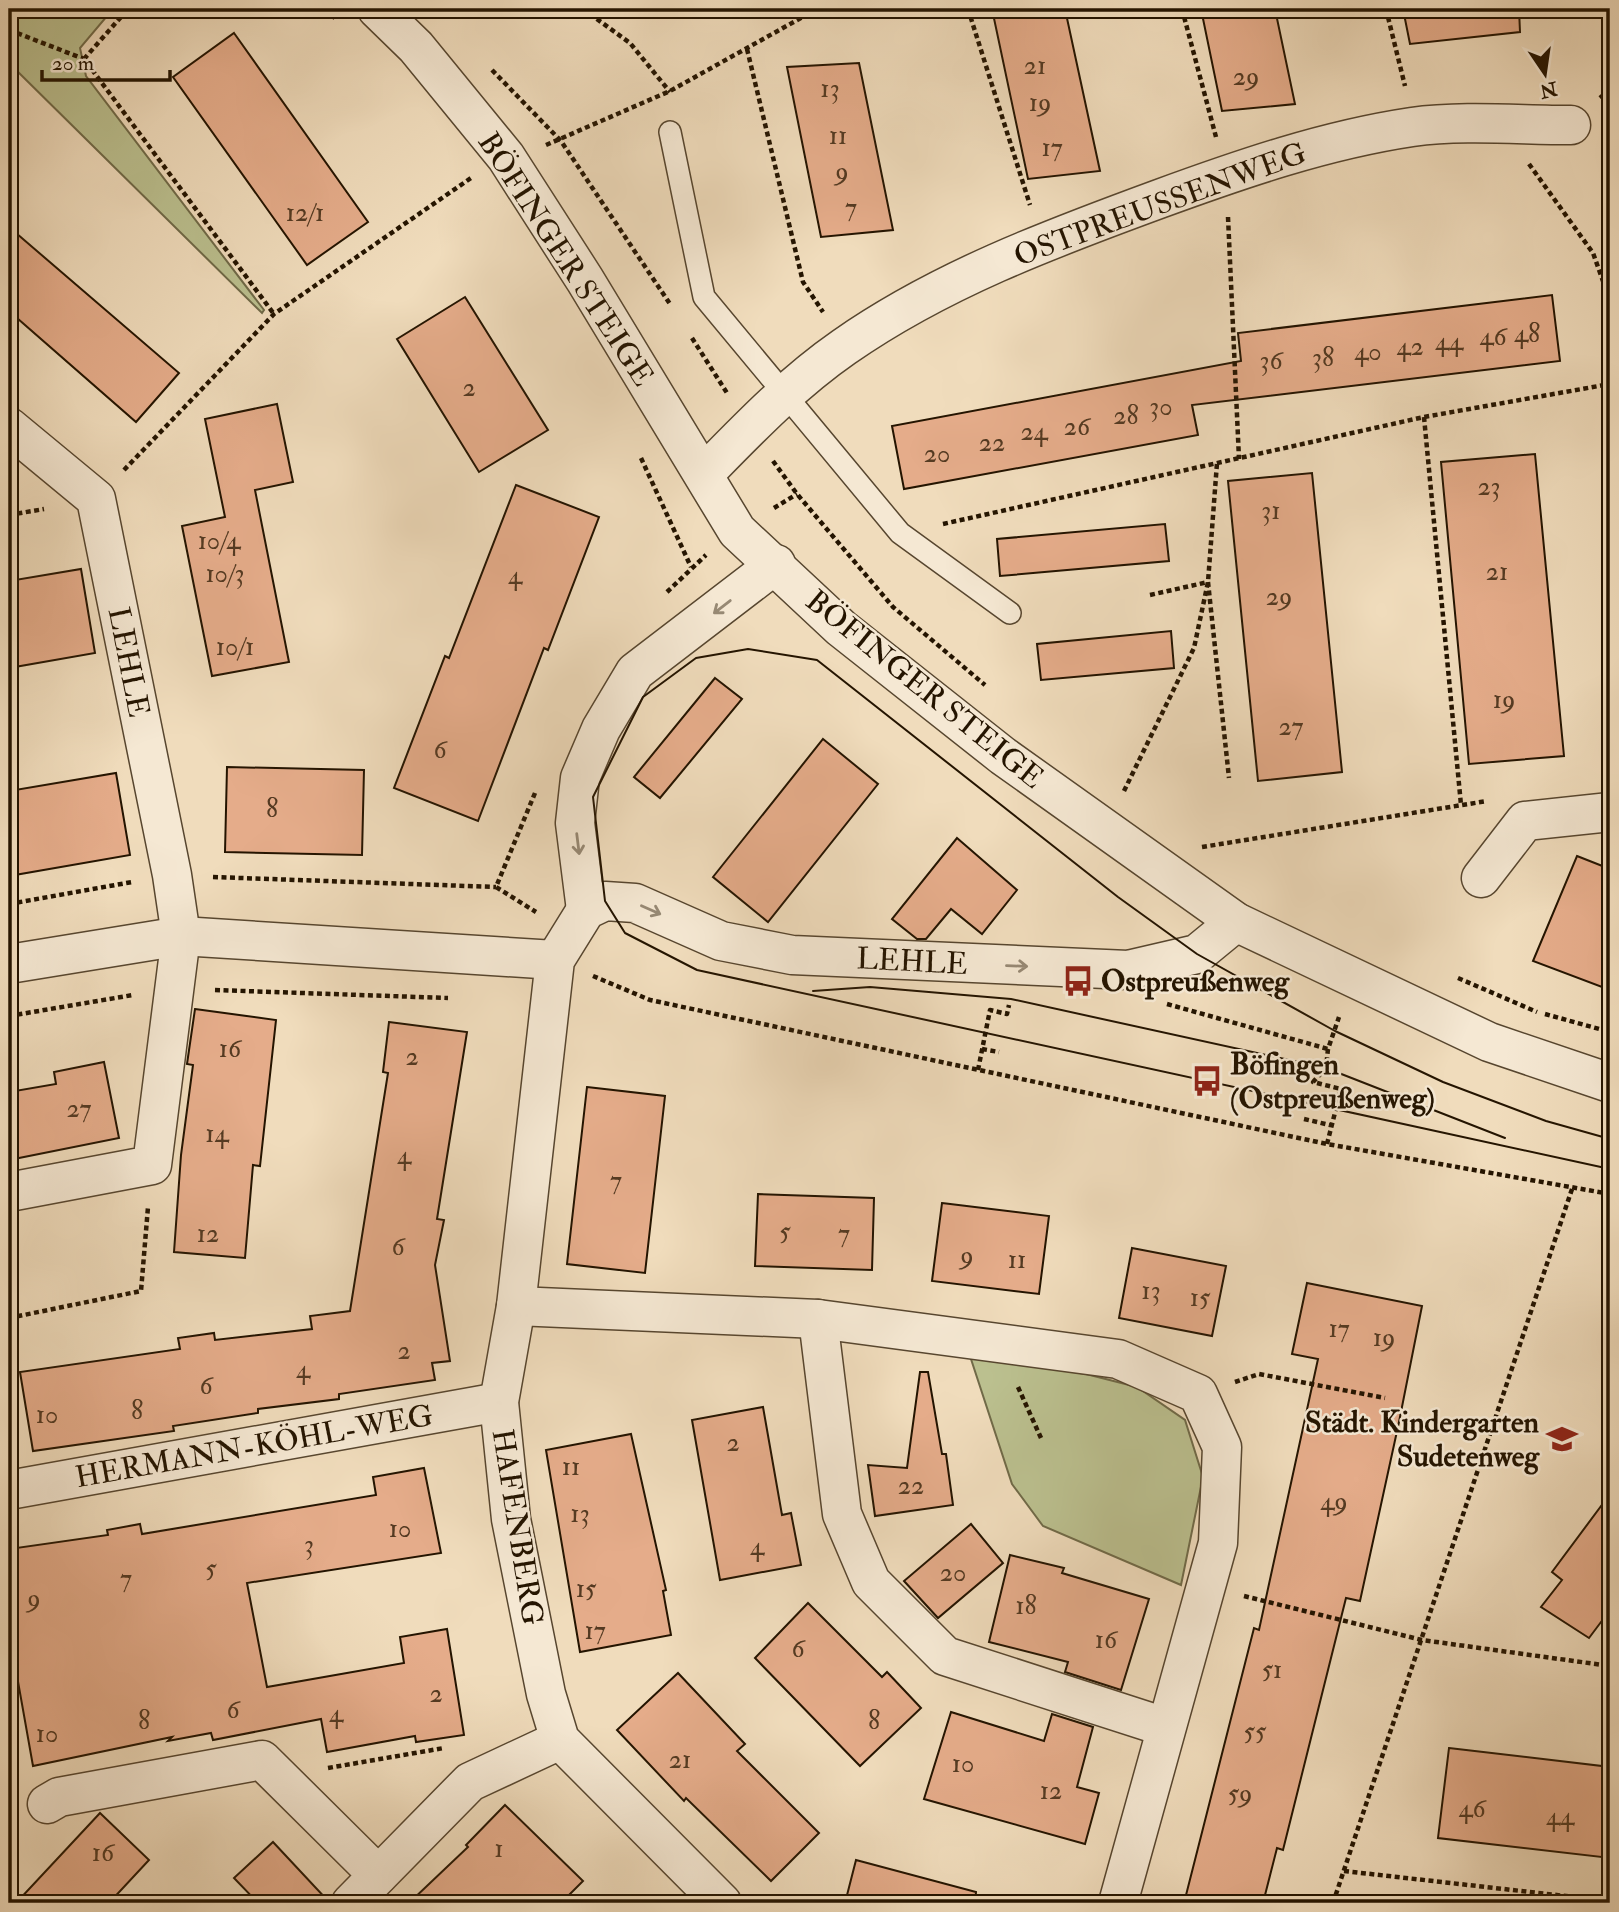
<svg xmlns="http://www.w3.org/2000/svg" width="1619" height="1912" viewBox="0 0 1619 1912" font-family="'IM FELL Double Pica',serif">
<rect width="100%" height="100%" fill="#f0dcbc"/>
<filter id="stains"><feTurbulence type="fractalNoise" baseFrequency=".00286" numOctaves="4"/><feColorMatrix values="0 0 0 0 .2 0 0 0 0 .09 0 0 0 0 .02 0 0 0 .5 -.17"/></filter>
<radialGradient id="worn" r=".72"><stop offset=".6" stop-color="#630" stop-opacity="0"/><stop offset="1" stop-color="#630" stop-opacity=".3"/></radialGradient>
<!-- green -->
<g fill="#bbc08f" stroke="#706a48" stroke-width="2">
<polygon points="9,9 113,9 80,48 86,76 264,310 262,313 9,63"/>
<polygon points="970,1356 1086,1374 1137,1387 1185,1420 1203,1477 1181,1585 1043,1526 1012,1484"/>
</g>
<!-- building -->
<g fill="#e5ac8a" stroke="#241400" stroke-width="2">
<polygon points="992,9 1065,9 1100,171 1028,179"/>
<polygon points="1201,9 1275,9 1295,104 1222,111"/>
<polygon points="1403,9 1519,9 1520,32 1410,44"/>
<polygon points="234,33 368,222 307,265 173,77"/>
<polygon points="859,63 893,230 821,237 787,67"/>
<polygon points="9,227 179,373 136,422 9,311"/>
<polygon points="1552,295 1560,361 1192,405 1198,435 904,489 892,426 1241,361 1238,333"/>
<polygon points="465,297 548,430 479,472 397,339"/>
<polygon points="277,404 293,482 255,490 289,662 212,676 182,526 225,517 205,419"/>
<polygon points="1535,454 1564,756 1469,764 1441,462"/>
<polygon points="1312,473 1342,772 1258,781 1228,481"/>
<polygon points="516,485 599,517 548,650 544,648 478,821 394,788 445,656 449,658"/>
<polygon points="1165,524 1169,561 1000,576 997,539"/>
<polygon points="81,569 95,653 9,668 9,581"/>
<polygon points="1171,631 1174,668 1041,680 1037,644"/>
<polygon points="715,678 742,699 660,798 634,777"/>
<polygon points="823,739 878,784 768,922 713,877"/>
<polygon points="227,767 364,770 362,855 225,852"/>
<polygon points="116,773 130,855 9,876 9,791"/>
<polygon points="957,838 1017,890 982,934 951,909 926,939 917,939 892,919"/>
<polygon points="1577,856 1610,869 1610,969 1602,987 1533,961"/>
<polygon points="195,1009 276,1020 260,1166 253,1165 245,1258 174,1252 181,1155 193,1065 187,1064"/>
<polygon points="389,1022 467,1032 437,1219 444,1220 435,1265 450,1361 432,1363 435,1380 339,1394 339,1399 258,1409 258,1413 173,1426 174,1431 33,1451 20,1372 180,1349 178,1338 214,1333 215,1340 312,1329 310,1316 350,1311 388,1073 383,1072"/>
<polygon points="104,1062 119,1138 9,1160 9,1092 56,1084 54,1072"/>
<polygon points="587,1087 665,1096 645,1273 567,1264"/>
<polygon points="758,1194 874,1198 872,1270 755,1266"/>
<polygon points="942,1203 1049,1216 1039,1294 932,1281"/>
<polygon points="1132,1248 1226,1266 1212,1336 1119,1318"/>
<polygon points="1307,1283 1422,1306 1399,1422 1360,1601 1346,1598 1283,1850 1277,1848 1263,1903 1184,1903 1254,1628 1259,1630 1318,1359 1292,1354"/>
<polygon points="920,1372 928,1372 942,1454 946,1454 953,1505 875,1516 868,1465 907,1468"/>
<polygon points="763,1407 782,1515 791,1513 801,1565 720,1580 692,1420"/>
<polygon points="631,1434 666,1590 663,1591 671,1635 580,1652 546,1450"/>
<polygon points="424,1468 441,1553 247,1583 267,1687 404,1663 400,1637 447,1629 464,1735 416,1742 415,1736 327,1752 321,1719 213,1740 211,1733 168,1741 172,1737 33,1766 9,1631 9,1549 108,1535 107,1530 140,1524 142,1534 376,1495 373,1477"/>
<polygon points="1610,1494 1610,1610 1589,1638 1541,1607 1562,1580 1552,1572"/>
<polygon points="971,1524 1003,1563 938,1618 904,1581"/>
<polygon points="1010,1555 1064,1568 1062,1573 1149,1599 1121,1690 1065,1672 1068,1662 989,1642"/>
<polygon points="808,1603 882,1677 887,1672 921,1708 860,1766 755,1658"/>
<polygon points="678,1673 745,1744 737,1751 819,1833 771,1881 686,1798 684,1801 617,1730"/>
<polygon points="951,1712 1044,1741 1052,1714 1093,1727 1077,1787 1099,1793 1085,1844 924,1799"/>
<polygon points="1449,1748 1610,1767 1610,1858 1438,1838"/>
<polygon points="505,1805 583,1881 561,1903 409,1903 468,1847 466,1845"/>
<polygon points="100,1813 149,1860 109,1903 16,1903"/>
<polygon points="273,1842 330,1903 258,1903 234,1878"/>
<polygon points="856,1860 976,1892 975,1903 845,1903"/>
</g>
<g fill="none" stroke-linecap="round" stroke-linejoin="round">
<defs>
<polyline id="service" points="670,132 704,297 900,533 1010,613"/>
<g id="minor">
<polyline points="377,9 416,47 506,157 585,280 737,531 841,628 1003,756 1236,922 1489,1042 1610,1083"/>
<polyline points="9,427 96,499 172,875 181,936 152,1165 9,1192"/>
<path d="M704,474C748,429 792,383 844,347C940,280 1050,239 1159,199C1241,169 1325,140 1412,127C1463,120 1519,125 1571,125"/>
<polyline points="1481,878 1525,821 1610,812"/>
<polyline points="586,910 575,823 580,778 601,729 635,672 776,564"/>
<polyline points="9,964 181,936 555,960"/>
<polyline points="516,1306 818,1319 1118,1359 1198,1394 1222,1447 1218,1543 1118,1903"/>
<polyline points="818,1319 842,1514 871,1582 945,1656 1165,1727"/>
<polyline points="9,1490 499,1402"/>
<polyline points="47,1804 59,1797 262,1760 378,1875"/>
<polyline points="351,1903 470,1782 560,1740"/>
<polyline points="722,1903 560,1740 546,1694 511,1519 499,1402 516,1306 555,960 586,910 605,901 635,903 721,941 792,955 1128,970 1197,954 1236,922"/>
</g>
</defs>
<!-- service casing -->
<use href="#service" stroke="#57462f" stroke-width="24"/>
<!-- minor casing -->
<use href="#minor" stroke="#57462f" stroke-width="41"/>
<!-- path -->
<g stroke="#241400" stroke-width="4.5" stroke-dasharray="5 3.5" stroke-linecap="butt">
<polyline points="325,9 337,20"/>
<polyline points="583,9 630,43 670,92"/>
<polyline points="968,9 1030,205"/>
<polyline points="1182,9 1216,137"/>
<polyline points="1386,9 1405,86"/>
<polyline points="9,35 17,33 84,59 274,314"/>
<polyline points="747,49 803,282 823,312"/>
<polyline points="84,59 128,9"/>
<polyline points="492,70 561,141 670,304"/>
<polyline points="1600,98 1609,90 1610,13"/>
<polyline points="546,145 670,91 817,9"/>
<polyline points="1529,164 1593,253 1610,301"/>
<polyline points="1228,217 1239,459"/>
<polyline points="692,338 727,393"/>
<polyline points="1424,417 1461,805"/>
<polyline points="641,458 691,567"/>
<polyline points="773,461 797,494 893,607 985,685"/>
<polyline points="124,470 274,314 471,178"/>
<polyline points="774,508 797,494"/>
<polyline points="9,515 44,509"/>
<polyline points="943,524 1424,417 1610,384"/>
<polyline points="667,592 706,555"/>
<polyline points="1150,595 1208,582 1229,778"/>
<polyline points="1124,791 1194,648 1208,582 1217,463"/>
<polyline points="535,793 496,887 536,912"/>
<polyline points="1202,847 1487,801"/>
<polyline points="213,877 496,887"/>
<polyline points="9,904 132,882"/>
<polyline points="593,976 650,1000 1327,1144 1610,1194"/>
<polyline points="1458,978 1537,1012"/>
<polyline points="215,990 448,998"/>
<polyline points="1167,1004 1328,1049"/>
<polyline points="1545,1014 1610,1032"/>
<polyline points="9,1016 133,995"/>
<polyline points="982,1049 999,1052"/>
<polyline points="978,1070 990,1010 1007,1014 1009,1005"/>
<polyline points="1304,1119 1330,1125"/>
<polyline points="1327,1144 1341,1089 1313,1082 1326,1068 1328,1049 1339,1017"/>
<polyline points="9,1318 141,1291 148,1207"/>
<polyline points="1235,1382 1259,1374 1385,1398"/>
<polyline points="1018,1387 1041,1438"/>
<polyline points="1244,1596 1422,1640 1610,1666"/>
<polyline points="328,1768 444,1748"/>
<polyline points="1344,1871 1610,1901"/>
<polyline points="1333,1903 1573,1186"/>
</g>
<!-- service -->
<use href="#service" stroke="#f5e8d3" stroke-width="21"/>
<!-- minor -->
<use href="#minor" stroke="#f5e8d3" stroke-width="38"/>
<!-- tram -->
<g stroke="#241400" stroke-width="2">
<polyline points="813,991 870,987 1011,999 1326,1068 1505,1138"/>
<polyline points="1610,1139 1546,1121 1443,1082 1335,1031 1197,954 1118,897 817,660 748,649 696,658 643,697 593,797 605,901 625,933 697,970 1610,1169"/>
</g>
</g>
<!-- one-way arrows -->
<defs><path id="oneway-shaft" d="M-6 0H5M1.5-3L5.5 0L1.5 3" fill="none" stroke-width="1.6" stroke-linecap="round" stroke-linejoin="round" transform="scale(1.75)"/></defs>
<g stroke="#978974">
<use href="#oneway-shaft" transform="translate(722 607) rotate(142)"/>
<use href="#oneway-shaft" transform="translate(578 844) rotate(83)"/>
<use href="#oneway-shaft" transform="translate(651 910) rotate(24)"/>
<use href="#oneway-shaft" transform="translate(1017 966) rotate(2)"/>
</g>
<!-- icons -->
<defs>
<symbol id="bus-bare" viewBox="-9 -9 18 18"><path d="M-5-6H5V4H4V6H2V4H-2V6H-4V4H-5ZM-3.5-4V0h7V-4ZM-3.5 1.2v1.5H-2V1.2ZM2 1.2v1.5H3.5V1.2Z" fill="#8f2418" stroke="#f5e8d3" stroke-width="2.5" paint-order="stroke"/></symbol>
<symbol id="school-bare" viewBox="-9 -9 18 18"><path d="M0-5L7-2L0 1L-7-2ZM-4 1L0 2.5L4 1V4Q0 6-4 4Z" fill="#8f2418" stroke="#f5e8d3" stroke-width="2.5" paint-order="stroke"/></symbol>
</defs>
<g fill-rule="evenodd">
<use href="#bus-bare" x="1056" y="959" width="44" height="44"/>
<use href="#bus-bare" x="1185" y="1059" width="44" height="44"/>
<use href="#school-bare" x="1540" y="1417" width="44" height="44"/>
</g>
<g text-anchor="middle" stroke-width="5" stroke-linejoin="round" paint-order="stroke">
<!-- number labels -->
<g font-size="26" fill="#543a22">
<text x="1035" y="74">21</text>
<text x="1246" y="85">29</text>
<text x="830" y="97">13</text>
<text x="1040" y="111">19</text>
<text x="838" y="144">11</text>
<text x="1052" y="156">17</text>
<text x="842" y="180">9</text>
<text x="851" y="216">7</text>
<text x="305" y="221">12/1</text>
<text x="1527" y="342">48</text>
<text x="1493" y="345">46</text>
<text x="1449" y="350">44</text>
<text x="1410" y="355">42</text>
<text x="1368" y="360">40</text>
<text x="1323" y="366">38</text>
<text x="1271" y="369">36</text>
<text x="469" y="396">2</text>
<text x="1161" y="415">30</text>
<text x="1126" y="424">28</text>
<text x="1077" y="435">26</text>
<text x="1034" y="440">24</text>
<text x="992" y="451">22</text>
<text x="937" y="462">20</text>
<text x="1489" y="495">23</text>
<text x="1271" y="519">31</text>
<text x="219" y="549">10/4</text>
<text x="1497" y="580">21</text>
<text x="225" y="582">10/3</text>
<text x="515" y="584">4</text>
<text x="1279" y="605">29</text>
<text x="235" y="655">10/1</text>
<text x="1504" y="708">19</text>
<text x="1291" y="735">27</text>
<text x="440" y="758">6</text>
<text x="272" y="817">8</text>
<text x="230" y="1057">16</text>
<text x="412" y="1065">2</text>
<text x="79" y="1117">27</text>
<text x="217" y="1142">14</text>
<text x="404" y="1164">4</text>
<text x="616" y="1189">7</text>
<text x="785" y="1240">5</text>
<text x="208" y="1242">12</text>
<text x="844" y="1242">7</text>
<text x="398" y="1255">6</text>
<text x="967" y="1264">9</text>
<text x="1017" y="1268">11</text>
<text x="1151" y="1299">13</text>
<text x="1200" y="1306">15</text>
<text x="1339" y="1337">17</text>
<text x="1384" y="1346">19</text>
<text x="404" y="1359">2</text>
<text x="303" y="1378">4</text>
<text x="206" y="1394">6</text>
<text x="137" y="1419">8</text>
<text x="47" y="1423">10</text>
<text x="733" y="1451">2</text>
<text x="571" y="1475">11</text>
<text x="911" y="1494">22</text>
<text x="1334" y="1510">49</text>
<text x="580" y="1522">13</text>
<text x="400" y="1537">10</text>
<text x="309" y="1553">3</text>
<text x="757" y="1555">4</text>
<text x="211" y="1577">5</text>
<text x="953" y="1581">20</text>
<text x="126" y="1587">7</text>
<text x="586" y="1597">15</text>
<text x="34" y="1607">9</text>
<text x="1026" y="1614">18</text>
<text x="595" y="1639">17</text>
<text x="1106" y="1648">16</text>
<text x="798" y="1657">6</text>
<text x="1272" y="1678">51</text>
<text x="436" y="1702">2</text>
<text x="233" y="1718">6</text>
<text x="336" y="1722">4</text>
<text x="144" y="1729">8</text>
<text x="874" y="1729">8</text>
<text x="1255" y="1740">55</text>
<text x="47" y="1742">10</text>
<text x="680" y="1768">21</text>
<text x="963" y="1772">10</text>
<text x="1051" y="1799">12</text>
<text x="1240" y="1802">59</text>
<text x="1472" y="1817">46</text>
<text x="1560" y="1825">44</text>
<text x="499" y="1857">1</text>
<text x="103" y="1861">16</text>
</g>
<!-- street labels -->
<g font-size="30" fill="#241400" stroke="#f5e8d3">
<text transform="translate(1160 204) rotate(-20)" y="10">OSTPREUSSENWEG</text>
<text transform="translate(566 259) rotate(57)" y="10">BÖFINGER STEIGE</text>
<text transform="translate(129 662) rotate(79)" y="10">LEHLE</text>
<text transform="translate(925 689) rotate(39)" y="10">BÖFINGER STEIGE</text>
<text transform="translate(912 961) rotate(3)" y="10">LEHLE</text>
<text transform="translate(254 1446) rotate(-10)" y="10">HERMANN-KÖHL-WEG</text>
<text transform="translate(518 1527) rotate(81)" y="10">HAFENBERG</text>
</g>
<!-- poi labels -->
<g font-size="30" font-weight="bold" fill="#241400" stroke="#f5e8d3" text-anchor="start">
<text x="1101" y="991">Ostpreußenweg</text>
<text x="1230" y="1074">Böfingen<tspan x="1230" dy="34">(Ostpreußenweg)</tspan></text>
<text x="1539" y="1432" text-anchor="end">Städt. Kindergarten<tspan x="1539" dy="34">Sudetenweg</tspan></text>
</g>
</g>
<!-- margin -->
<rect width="1619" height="1912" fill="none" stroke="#f0dcbc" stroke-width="35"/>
<rect x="10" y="10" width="1598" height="1891" fill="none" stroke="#241400" stroke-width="3.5"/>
<rect x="18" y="18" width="1584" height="1877" fill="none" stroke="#241400" stroke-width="2"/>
<!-- north arrow -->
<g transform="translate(1545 74) rotate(167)" stroke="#f5e8d3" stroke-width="5" paint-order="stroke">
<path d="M0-5L12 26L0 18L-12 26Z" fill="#241400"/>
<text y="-10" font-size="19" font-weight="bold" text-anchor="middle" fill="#241400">N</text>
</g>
<!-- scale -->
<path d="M42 70v10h128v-10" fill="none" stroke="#241400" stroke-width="3.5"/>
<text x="52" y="70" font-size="21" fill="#241400" stroke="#f5e8d3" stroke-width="5" paint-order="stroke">20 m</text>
<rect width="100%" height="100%" filter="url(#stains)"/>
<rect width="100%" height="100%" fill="url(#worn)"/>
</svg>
